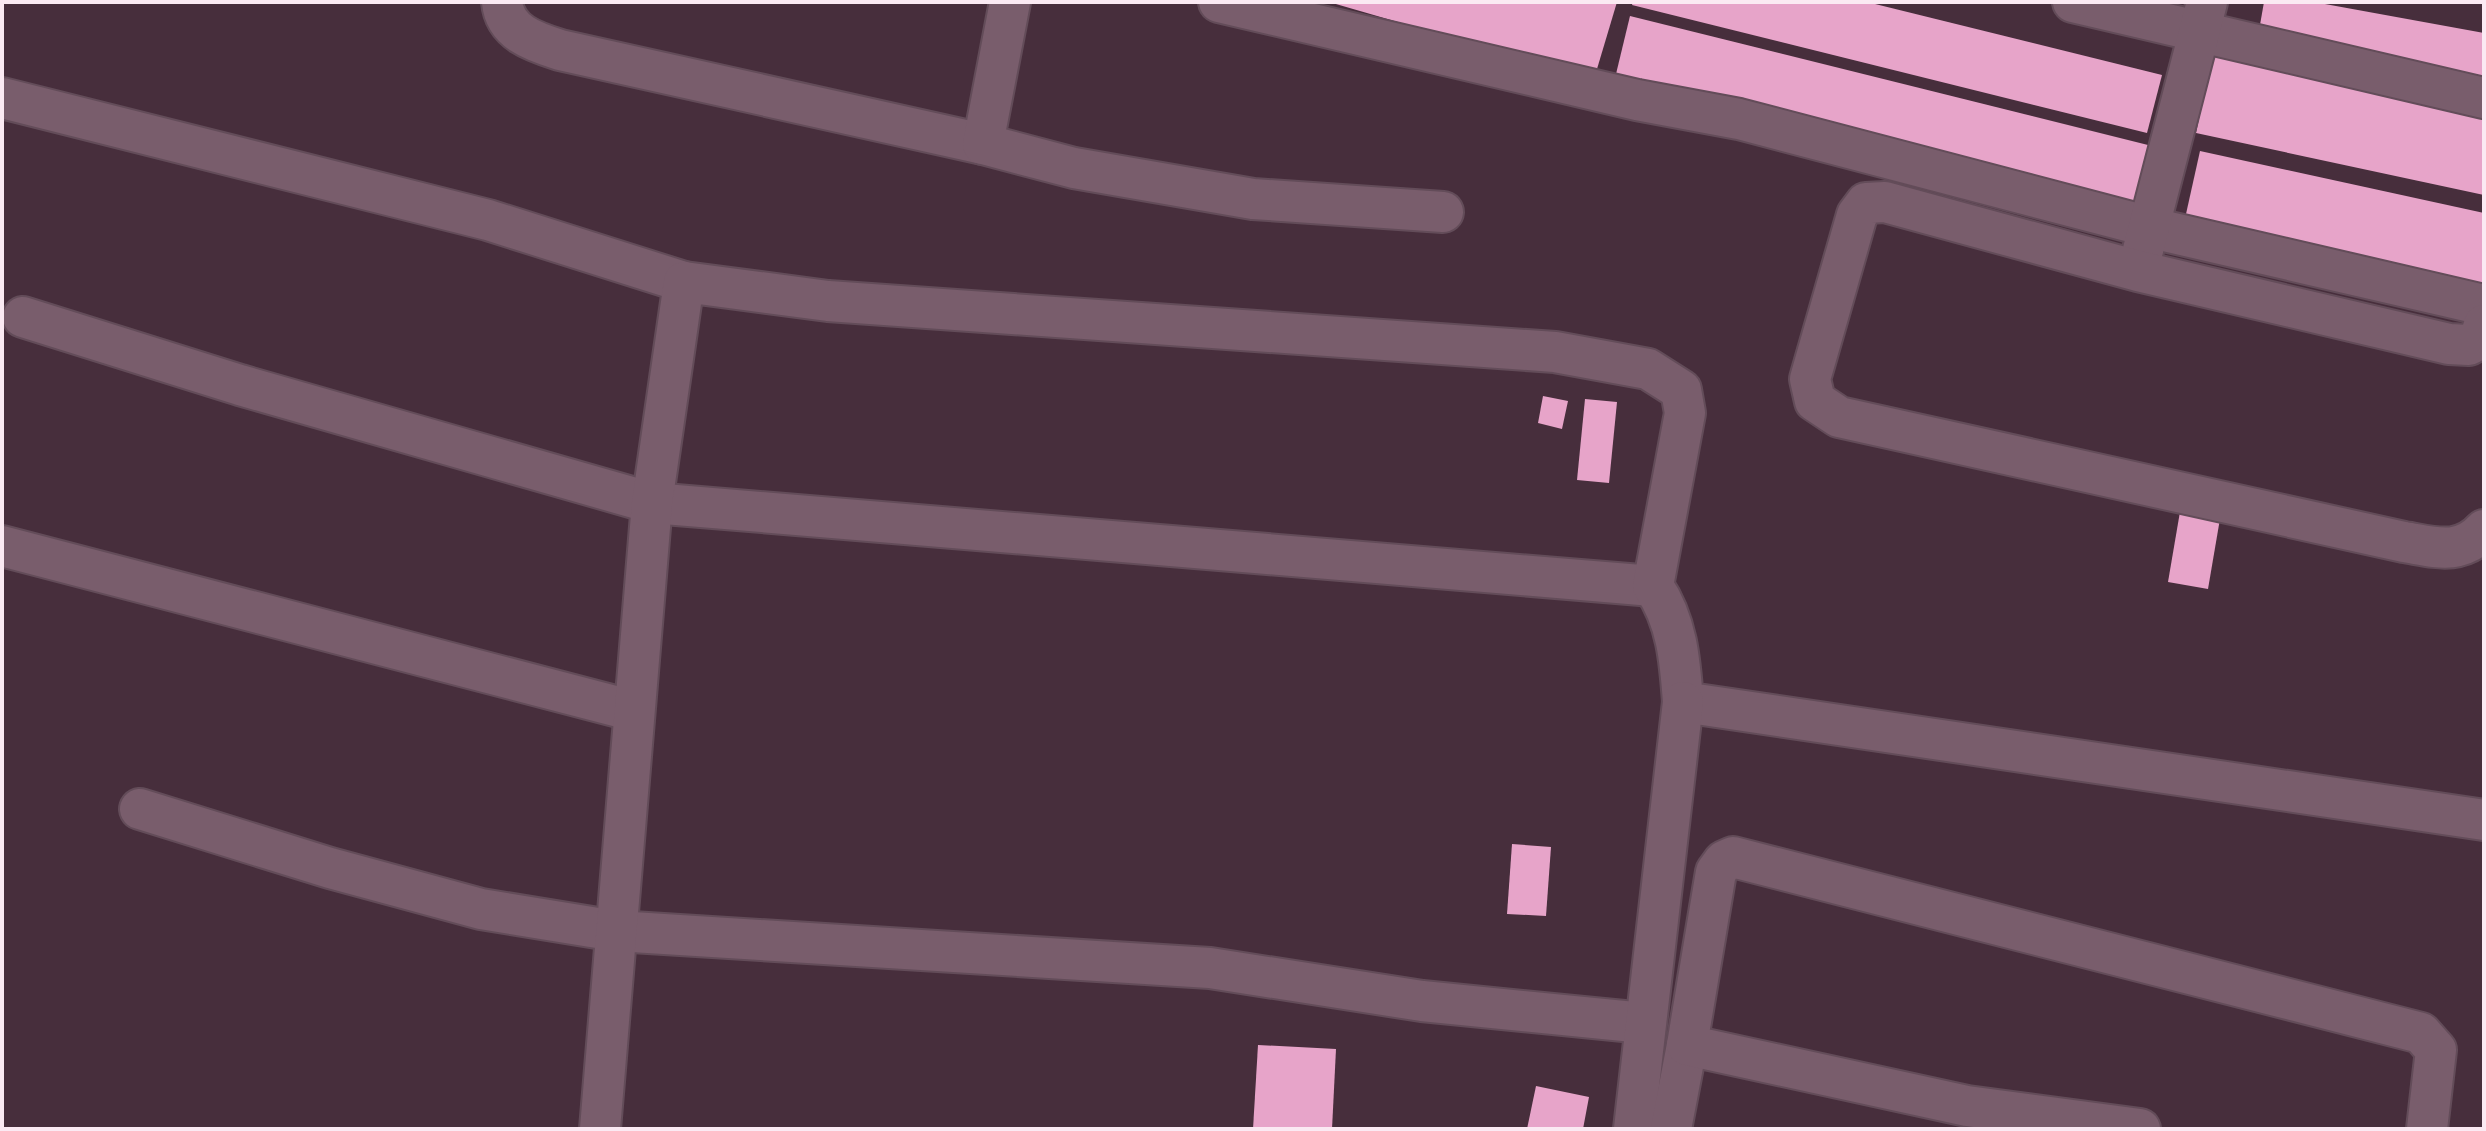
<svg xmlns="http://www.w3.org/2000/svg" width="2486" height="1131" viewBox="0 0 2486 1131" font-family="'Asap Condensed',sans-serif">
<rect width="100%" height="100%" fill="#472e3c"/>
<!-- building -->
<g fill="#e7a4c9">
<polygon points="1329,2 1617,2 1594,79"/>
<polygon points="1633,2 1867,2 2162,75 2147,133 1632,5"/>
<polygon points="2264,2 2314,2 2484,33 2484,84 2257,42"/>
<polygon points="1630,16 2148,145 2135,203 1616,74"/>
<polygon points="2213,53 2484,111 2484,195 2196,133"/>
<polygon points="2200,151 2484,213 2484,296 2182,232"/>
<polygon points="1543,396 1568,401 1562,429 1538,423"/>
<polygon points="1585,399 1617,402 1609,483 1577,480"/>
<polygon points="2182,500 2222,507 2208,589 2168,582"/>
<polygon points="1512,844 1551,847 1546,916 1507,914"/>
<polygon points="1258,1045 1336,1049 1332,1129 1253,1129"/>
<polygon points="1536,1086 1589,1097 1583,1129 1527,1129"/>
</g>
<g fill="none" stroke-linecap="round" stroke-linejoin="round">
<defs>
<g id="street">
<path d="M502,2C505,33 535,42 560,50L983,144"/>
<polyline points="1010,2 983,144 1074,168 1253,199 1443,212"/>
<polyline points="1219,2 1637,100 1739,119 2169,232 2484,305"/>
<polyline points="2073,2 2484,98"/>
<polyline points="2,98 488,220 684,282"/>
<polyline points="2143,250 2207,2"/>
<polyline points="23,317 240,385 652,503 1653,586"/>
<path d="M2484,325L2480,338L2469,345L2449,344L2138,271L1885,202L1866,203L1857,215L1810,379L1815,401L1839,417L2404,542C2435,547 2460,556 2484,530"/>
<polyline points="2,546 634,711"/>
<polyline points="140,809 330,868 481,909 616,931 1210,968 1422,1001 1644,1023"/>
<path d="M600,1129L652,503L684,282L828,301L1555,352L1648,369L1681,390L1685,413L1653,586C1677,621 1680,660 1683,702L2484,820"/>
<polyline points="1634,1129 1683,702"/>
<polyline points="1671,1129 1687,1045"/>
<polyline points="2140,1129 1967,1106 1687,1045 1716,872 1724,861 1733,857 2421,1033 2436,1050 2427,1129"/>
</g>
</defs>
<!-- street casing -->
<use href="#street" stroke="#634c59" stroke-width="44"/>
<!-- street -->
<use href="#street" stroke="#795d6c" stroke-width="40"/>
</g>
<!-- border -->
<rect width="2486" height="1131" fill="none" stroke="#fbeaf3" stroke-width="8"/>
</svg>
